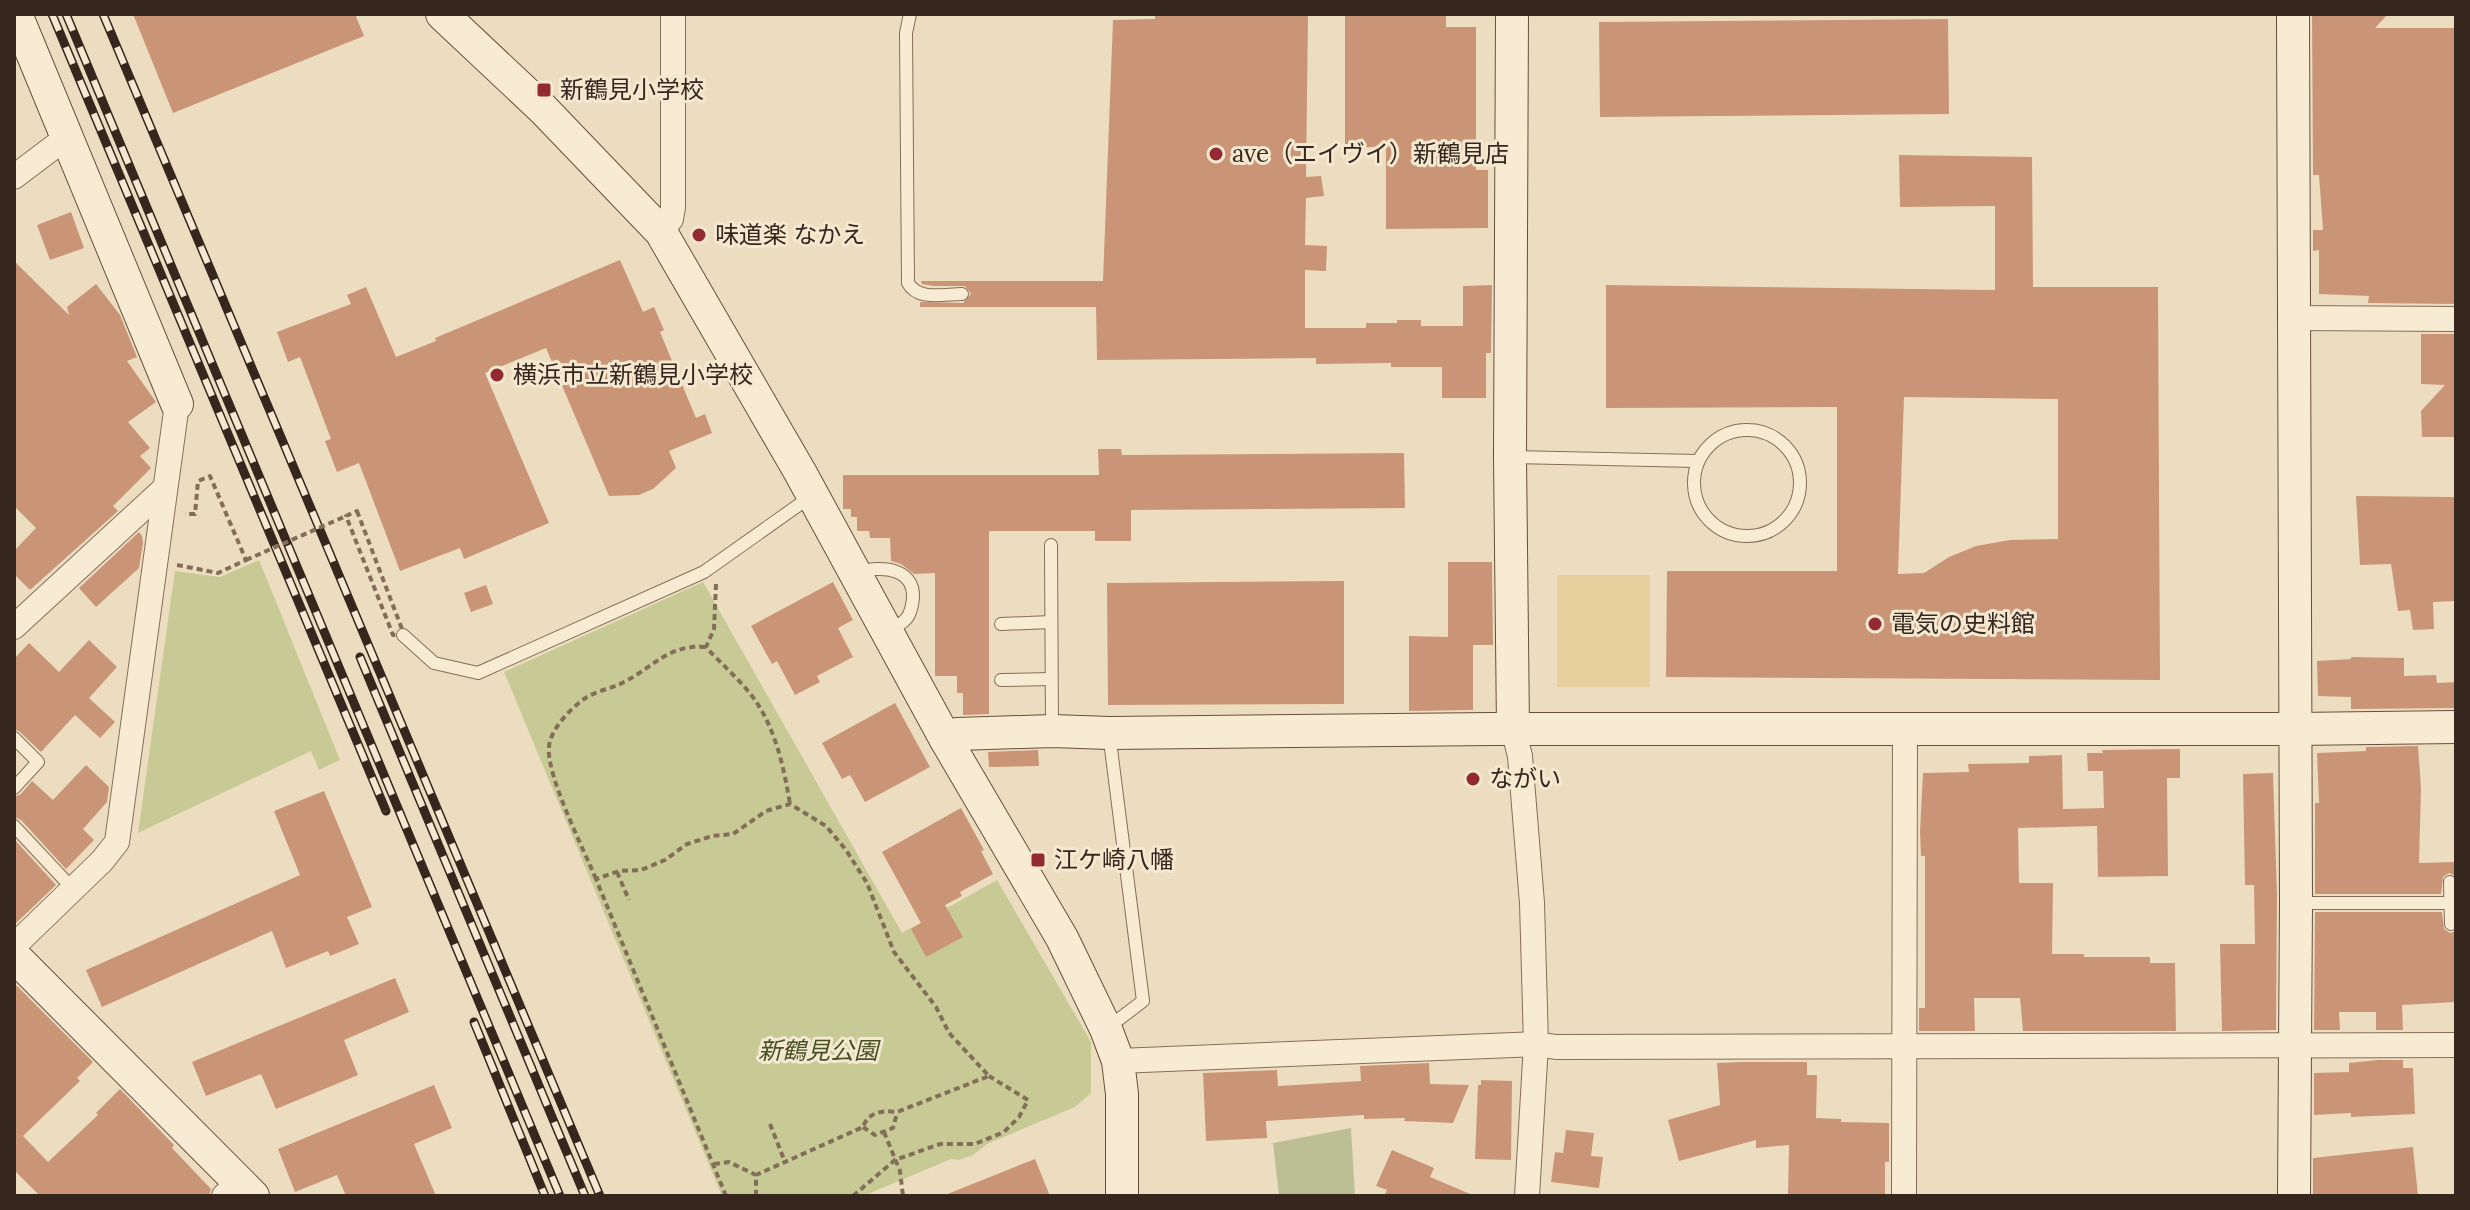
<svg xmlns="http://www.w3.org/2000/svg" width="2470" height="1210" viewBox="0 0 2470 1210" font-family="Lora,'Noto Sans JP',serif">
<rect width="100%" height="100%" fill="#edddc0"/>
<!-- green -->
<g fill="#c7ca95">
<polygon points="259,560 340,760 319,770 311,751 138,833 175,571 220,577"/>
<polygon points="703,582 902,933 997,880 1091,1042 1091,1093 1075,1107 987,1144 973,1155 959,1160 951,1159 863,1196 722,1196 504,672"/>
</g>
<!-- sand -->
<rect fill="#e8d09e" x="1557" y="575" width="93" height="112"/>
<!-- cemetery -->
<polygon fill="#bcbf94" points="1351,1128 1355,1196 1279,1196 1273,1143"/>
<!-- building -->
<g fill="#ca9577" fill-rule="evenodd">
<polygon points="133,14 355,14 364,36 173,113"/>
<polygon points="1155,14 1308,14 1306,177 1321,176 1324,196 1306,198 1305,245 1327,246 1326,271 1305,270 1305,328 1366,328 1366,323 1397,323 1397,320 1421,320 1421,326 1463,326 1463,286 1492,285 1491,353 1486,353 1486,398 1442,398 1442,367 1391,367 1391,363 1316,364 1316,358 1097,360 1096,307 920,307 920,302 963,303 971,294 965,286 933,286 922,284 921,281 1103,281 1113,20 1155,19"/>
<polygon points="1345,14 1446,14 1446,27 1476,27 1476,170 1488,170 1488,228 1386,229 1386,147 1345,147"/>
<polygon points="2312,14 2388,14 2375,28 2456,28 2456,304 2368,303 2369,296 2319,294 2319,250 2313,251 2313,230 2323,230 2319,175 2313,175"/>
<polygon points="1948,19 1949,114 1600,117 1599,22"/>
<path d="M1899,155L2032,157L2033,287H2158L2160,680L1666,677L1667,571H1837V407L1606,408V285L1995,290V206L1900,207ZM1904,397L2058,399V539L2010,540L1976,546L1949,557L1924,573L1898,574Z"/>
<polygon points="71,212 84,248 50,260 37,225"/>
<polygon points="620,260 643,312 654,307 664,330 660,332 696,418 705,414 712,433 669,451 676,468 653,489 639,495 609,496 546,348 485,373 549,523 464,559 460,548 400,571 359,463 337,472 325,441 331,439 300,357 288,362 277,332 351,304 347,295 366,287 396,357 436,341 435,338"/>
<polygon points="14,261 69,315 67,307 96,284 120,315 137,357 127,361 156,402 128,422 150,448 140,456 151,468 113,506 118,511 30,590 14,574 14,551 36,528 14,506"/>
<polygon points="2421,334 2456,334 2456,437 2422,437 2421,411 2445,385 2421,384"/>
<polygon points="1098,449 1121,449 1122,455 1404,453 1405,508 1131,510 1131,541 1095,541 1095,531 989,531 989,714 963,715 963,693 957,693 957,676 935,676 935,573 914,574 901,564 891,561 890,538 870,538 869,531 857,531 857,517 851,517 851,509 843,509 843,475 1099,475"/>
<polygon points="2356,496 2456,497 2456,601 2433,602 2434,629 2413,630 2410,610 2398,611 2391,564 2360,565"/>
<polygon points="139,532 142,536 143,543 139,568 96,607 79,588"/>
<polygon points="1448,562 1492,562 1493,645 1473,645 1473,710 1409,711 1409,636 1448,637"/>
<polygon points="1344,581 1344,704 1108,705 1107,583"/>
<polygon points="833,582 853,620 838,628 853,657 817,676 820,682 795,695 777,661 772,664 751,626"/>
<polygon points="486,585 493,604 471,612 464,593"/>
<polygon points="89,640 117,667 89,698 115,722 100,738 75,715 41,752 20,732 14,729 14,659 29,643 59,672"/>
<polygon points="2351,657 2404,658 2404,676 2436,675 2437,683 2456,682 2456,708 2351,709 2351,697 2318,696 2317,661 2351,659"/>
<polygon points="895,703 930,767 865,802 850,775 842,779 822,743"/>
<polygon points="2418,746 2421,788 2419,863 2456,862 2456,876 2449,873 2443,877 2441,894 2315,894 2315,803 2319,803 2317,753 2366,751 2366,747"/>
<polygon points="2180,749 2180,778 2167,778 2168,876 2098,877 2097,826 2018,828 2019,883 2053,883 2052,954 2084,954 2084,957 2150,957 2150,963 2175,963 2176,1031 2023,1031 2020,998 1974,998 1975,1031 1919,1031 1919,1008 1925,1008 1925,856 1921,856 1920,832 1923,773 1969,772 1968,764 2029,763 2029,756 2062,755 2063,809 2104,808 2103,771 2088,771 2087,753 2103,753 2102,750"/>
<polygon points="1038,750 1039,766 989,767 988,752"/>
<polygon points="86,765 109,787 107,802 83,829 94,840 66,869 21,820 14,817 14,797 21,794 32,781 53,800"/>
<polygon points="2273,773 2277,895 2276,1030 2222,1031 2220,944 2255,944 2254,885 2245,885 2243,774"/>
<polygon points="324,791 372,907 347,917 359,944 330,956 328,951 286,968 272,931 102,1007 86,970 300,875 274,811"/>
<polygon points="961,808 984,850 981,851 993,874 960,892 962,896 945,905 963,937 926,957 911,929 921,923 882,852"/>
<polygon points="14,839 56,885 14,925"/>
<polygon points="2315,912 2442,912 2444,929 2450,933 2456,931 2456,1002 2402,1005 2403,1030 2376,1030 2376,1012 2339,1012 2340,1030 2314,1030"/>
<polygon points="395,978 409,1012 344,1040 358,1075 276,1109 261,1074 206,1096 192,1062"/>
<polygon points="14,983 93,1062 77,1078 80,1081 23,1136 48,1162 98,1115 96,1113 120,1089 174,1145 172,1148 211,1189 209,1196 40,1196 14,1170"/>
<polygon points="2378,1060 2403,1060 2403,1068 2413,1068 2415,1114 2351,1117 2351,1113 2314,1115 2314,1073 2349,1072 2349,1063"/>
<polygon points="1743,1062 1807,1062 1807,1075 1817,1075 1816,1118 1841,1119 1841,1122 1889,1123 1889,1162 1885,1162 1885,1196 1788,1196 1789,1145 1756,1148 1756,1140 1679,1161 1668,1120 1720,1105 1717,1063"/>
<polygon points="1429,1063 1430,1084 1469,1085 1453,1123 1404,1121 1405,1118 1364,1119 1364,1115 1266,1121 1267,1138 1206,1141 1203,1073 1277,1070 1278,1086 1361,1081 1360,1066"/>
<polygon points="1481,1080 1512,1081 1511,1160 1475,1159 1478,1085 1481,1085"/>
<polygon points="434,1085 452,1128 414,1144 436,1196 346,1196 337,1175 295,1192 278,1149"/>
<polygon points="1566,1130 1594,1133 1591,1156 1603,1157 1599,1188 1551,1182 1555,1152 1563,1153"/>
<polygon points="2413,1147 2418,1196 2313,1196 2313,1158"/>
<polygon points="1392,1150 1434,1168 1430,1177 1475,1196 1384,1196 1387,1190 1376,1186"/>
<polygon points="1035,1159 1050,1196 946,1196 945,1195"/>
</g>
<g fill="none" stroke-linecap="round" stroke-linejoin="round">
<defs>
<g id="lane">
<path d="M910,14L906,33L908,283C918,301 944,294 962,294"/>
<circle cx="1747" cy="483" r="53"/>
<polyline points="1510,457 1697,461"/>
<polyline points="1051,545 1052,728"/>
<path d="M856,573C881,564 920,568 912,605C911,610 908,618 904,621C900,625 892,627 887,630"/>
<polyline points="1001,624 1051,622"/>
<polyline points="403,635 434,663 478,673 704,572 810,497"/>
<polyline points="1001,680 1051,679"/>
<polyline points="14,738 38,762 14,788"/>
<polyline points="14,826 73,889"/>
<polyline points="2450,882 2451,924"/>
<polyline points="2296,903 2450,903"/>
<polyline points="1106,1029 1143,1001 1109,733"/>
</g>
<g id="street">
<polyline points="14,177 55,146 68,139"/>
<polyline points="661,232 671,219 673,207 673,14"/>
<polyline points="2294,318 2456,319"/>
<polyline points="14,627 165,488"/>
<polyline points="1513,729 1520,756 1532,903 1536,1044 1527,1196"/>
<polyline points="14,946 102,861 117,842 177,404"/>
<polyline points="1118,1061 1536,1044 1556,1047 2456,1045"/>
<polyline points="224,1196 238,1182"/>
<polyline points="1904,1196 1905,729"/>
</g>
<g id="secondary">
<polyline points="16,14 177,404"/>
<polyline points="442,14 543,109 661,232 800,472 946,740 1062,938 1106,1029 1118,1061 1122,1094 1122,1196"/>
<polyline points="1512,14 1510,457 1513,729"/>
<polyline points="2293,14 2296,903 2294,1196"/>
<polyline points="946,740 957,734 1052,731 1109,733 1492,729 2294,729 2456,727"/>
<polyline points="14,956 253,1196"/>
</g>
</defs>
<!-- lane casing -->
<use href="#lane" stroke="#856e59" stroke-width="14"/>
<!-- street casing -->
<use href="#street" stroke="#856e59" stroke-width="26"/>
<!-- secondary casing -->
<use href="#secondary" stroke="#674f3c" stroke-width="34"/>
<!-- path -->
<g stroke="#856e59" stroke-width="4" stroke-dasharray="6 4" stroke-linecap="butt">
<polygon points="357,511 402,629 403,635 393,635 346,516"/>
<polyline points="177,565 218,573 246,560 210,476 198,481 195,514 185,514"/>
<path d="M716,584L714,629L706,647C722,665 744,683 757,703C777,734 784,769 790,804"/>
<polyline points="617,872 629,900"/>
<path d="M596,879C584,850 546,775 549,747C550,730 570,709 584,699C595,691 611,689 624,682C654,667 668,644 706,647"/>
<polyline points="770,1124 785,1162"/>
<polyline points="863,1127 875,1135 893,1128 897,1113"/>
<polyline points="884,1132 900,1171 903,1196"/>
<polyline points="714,1164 729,1162 756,1175"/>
<path d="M726,1196L596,879L619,871L641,870L665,860L687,844L712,836L733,834L766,811L790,804L826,826L846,850L867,883L894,952L936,1007L949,1033L989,1076L897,1112C883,1110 868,1112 863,1127L756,1175V1196"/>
<polyline points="853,1196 895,1160 940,1144 975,1144 1004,1132 1019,1117 1028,1100 989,1076"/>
</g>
<!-- lane -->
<use href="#lane" stroke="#f8ebd3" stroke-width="12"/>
<!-- street -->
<use href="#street" stroke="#f8ebd3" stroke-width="24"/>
<!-- secondary -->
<use href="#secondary" stroke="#f8ebd3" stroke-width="32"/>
<defs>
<g id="rail">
<polyline points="52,14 386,811"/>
<polyline points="66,14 560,1196"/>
<polyline points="103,14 600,1196"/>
<polyline points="360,657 585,1196"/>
<polyline points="474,1022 545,1196"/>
</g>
</defs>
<!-- rail casing -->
<use href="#rail" stroke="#35271d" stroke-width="9"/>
<!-- rail -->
<use href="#rail" stroke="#f4e8d0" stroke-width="6" stroke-dasharray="18" stroke-linecap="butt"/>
<!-- path-bridge -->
<polyline stroke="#856e59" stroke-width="4" stroke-dasharray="6 4" stroke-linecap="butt" points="246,560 346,516"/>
</g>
<!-- markers -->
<g fill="#932a31" stroke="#f4e8d0" stroke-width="3">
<rect x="536" y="82" width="16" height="16" rx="4"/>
<circle cx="1216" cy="154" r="8"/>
<circle cx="699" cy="235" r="8"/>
<circle cx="497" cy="375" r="8"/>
<circle cx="1875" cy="624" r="8"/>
<circle cx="1473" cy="779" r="8"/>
<rect x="1030" y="852" width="16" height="16" rx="4"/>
</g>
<g text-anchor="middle" stroke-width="6" stroke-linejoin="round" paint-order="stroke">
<!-- poi labels -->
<g font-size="24" fill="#35271d" stroke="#f4e8d0" text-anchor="start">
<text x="560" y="98">新鶴見小学校</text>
<text x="1232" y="162">ave（エイヴイ）新鶴見店</text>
<text x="715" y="243">味道楽 なかえ</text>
<text x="513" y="383">横浜市立新鶴見小学校</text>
<text x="1891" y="632">電気の史料館</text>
<text x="1489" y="787">ながい</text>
<text x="1054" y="868">江ケ崎八幡</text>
</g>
<!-- park labels -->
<g font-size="24" font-style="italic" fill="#485124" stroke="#f4e8d0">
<text x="818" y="1059">新鶴見公園</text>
</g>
</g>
<!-- border -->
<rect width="2470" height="1210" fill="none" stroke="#35271d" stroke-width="32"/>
</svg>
